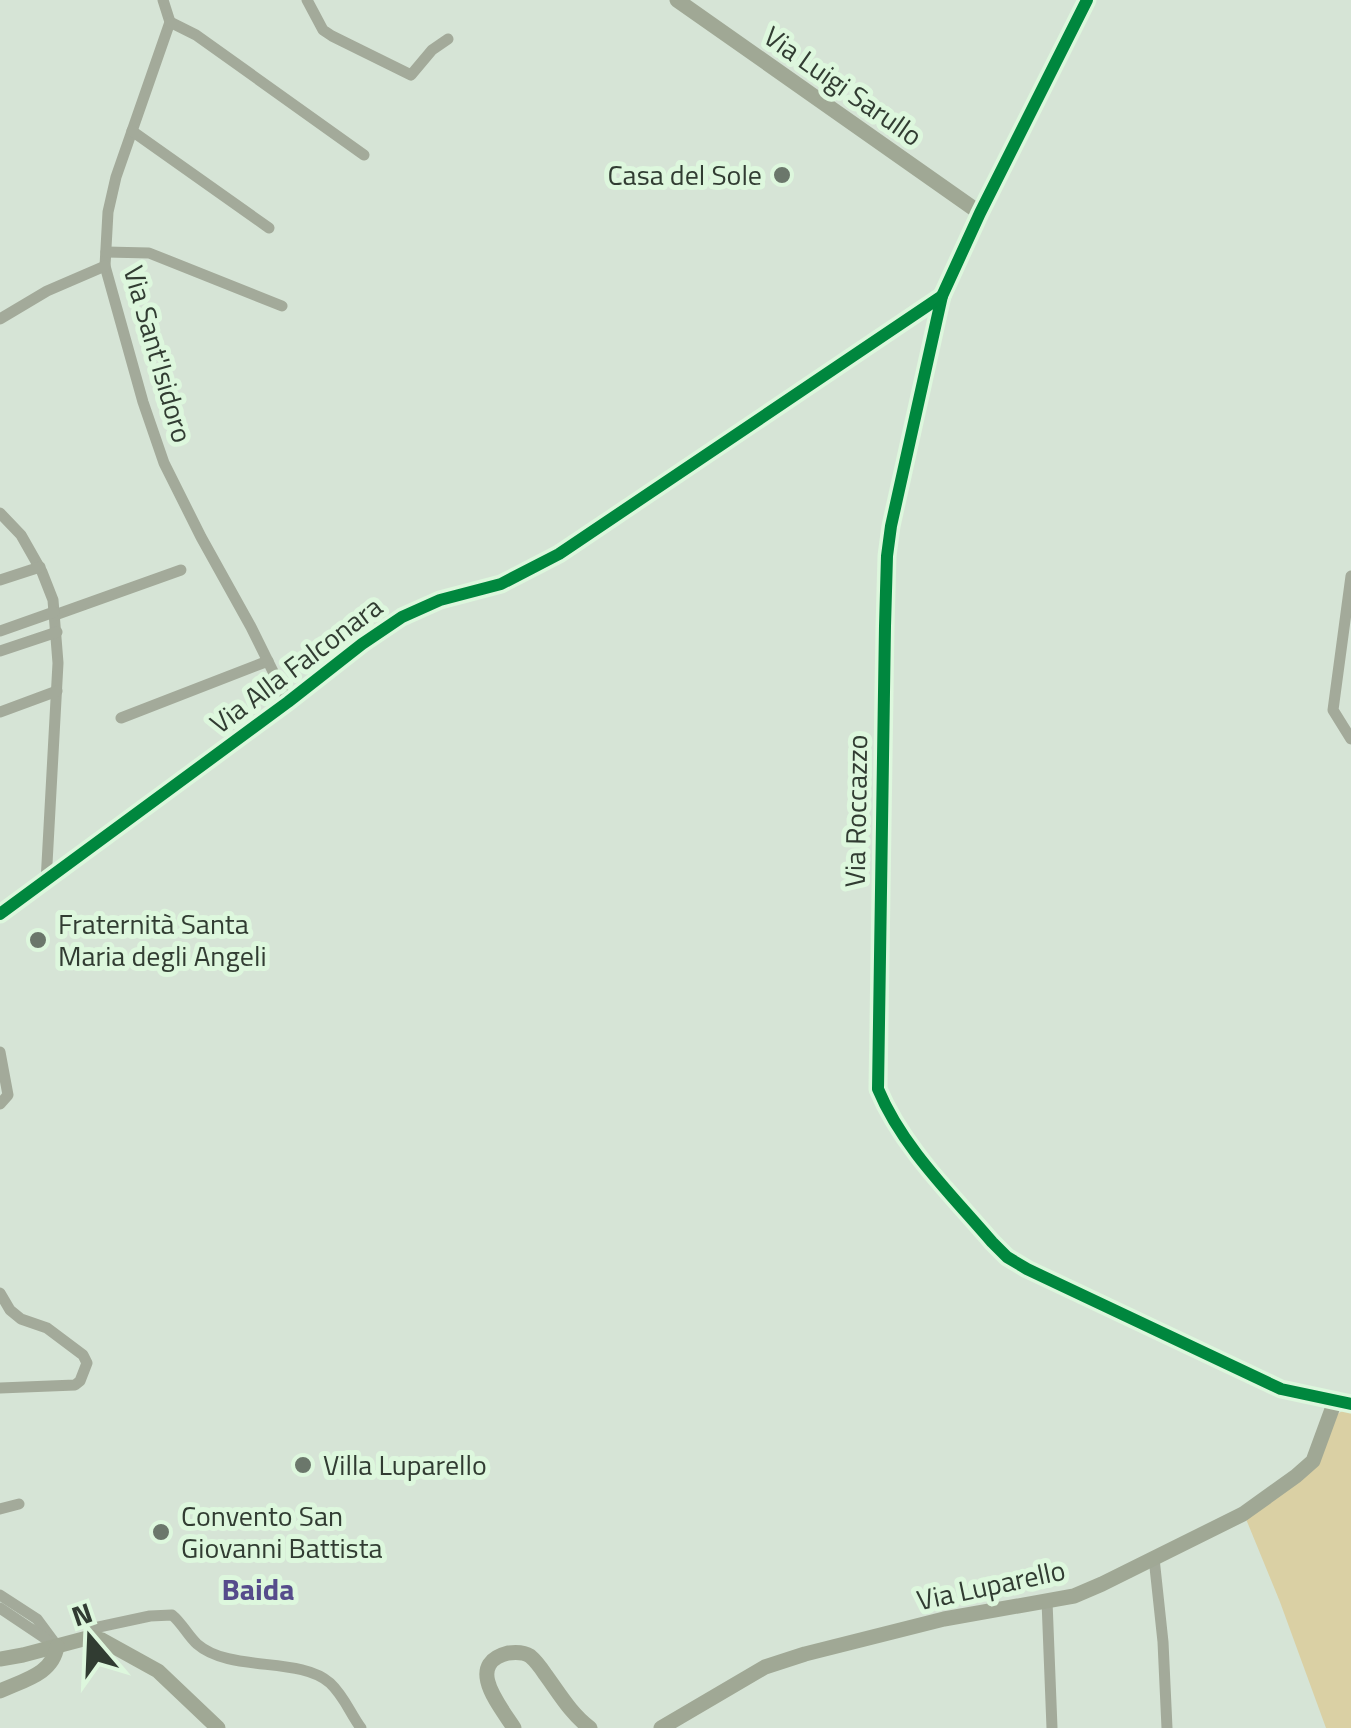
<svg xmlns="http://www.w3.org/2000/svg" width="1351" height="1728" viewBox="0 0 1351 1728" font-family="'Titillium Web',sans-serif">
<rect width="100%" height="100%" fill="#d6e4d6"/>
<!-- green -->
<polygon fill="#dad0a4" points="1351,1409 1351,1728 1326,1728 1280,1602 1246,1519 1297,1481 1334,1416 1344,1410"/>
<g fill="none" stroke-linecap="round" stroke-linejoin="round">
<!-- street -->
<g stroke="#a3aa9a" stroke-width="11">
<polyline points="163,0 170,22 116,177 108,212 105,266 143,402 164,463 201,537 251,627 288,702"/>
<polyline points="307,0 323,30 332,36 411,75 432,50 448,39"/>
<polyline points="170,22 196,35 364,155"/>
<polyline points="132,131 269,228"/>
<polyline points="980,213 1087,0"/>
<polyline points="106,252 149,253 282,306"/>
<polyline points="0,319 47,291 105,266"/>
<polyline points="0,513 21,535 42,572 53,600 58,663 46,882"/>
<polyline points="1351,576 1333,710 1351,739"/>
<polyline points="0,580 40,567"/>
<polyline points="55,615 181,570"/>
<polyline points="0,631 54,612"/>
<polyline points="0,651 57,632"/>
<polyline points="0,712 57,691"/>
<polyline points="121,718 268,661"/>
<polyline points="0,1052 8,1095 0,1104"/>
<polyline points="0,1293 10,1310 21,1319 47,1328 83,1355 87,1363 80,1381 75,1385 0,1388"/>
<polyline points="0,1509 19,1504"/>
<polyline points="1154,1558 1163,1642 1167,1728"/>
<polyline points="0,1595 37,1619 57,1646"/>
<polyline points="1047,1601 1052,1728"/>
<polyline points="0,1608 49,1641"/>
<path d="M91,1637L94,1628L150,1616L172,1615C182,1623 188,1636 197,1644C230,1673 300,1656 330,1683C344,1696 350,1713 361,1728"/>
</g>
<!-- secondary -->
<g stroke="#a0a895" stroke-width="15">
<polyline points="677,0 980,213 942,296 891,526 887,556 877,1066 878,1089 887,1110 904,1137 992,1242 1007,1257 1027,1269 1281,1389 1351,1404"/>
<polyline points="0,914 288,702 362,644 402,617 440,600 501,584 559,554 942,296"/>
<polyline points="0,1659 23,1655 91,1637 102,1640 158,1671 218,1728"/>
<path d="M0,1691C24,1680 53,1674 57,1646"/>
<path d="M514,1728C500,1706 464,1664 508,1653C516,1652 524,1652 530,1656C536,1661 541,1668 545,1674C559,1693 571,1714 590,1728"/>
<polyline points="661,1728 765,1667 805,1654 944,1619 1074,1596 1102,1584 1243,1514 1296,1476 1313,1461 1335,1401"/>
</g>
<defs>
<g id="cycleway">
<path d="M1087,0L980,213L942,296L891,526L887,556L885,626L878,1089C902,1147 951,1194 992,1242L1007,1257L1027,1269L1281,1389L1351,1404"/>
<polyline points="0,914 288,702 362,644 402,617 440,600 501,584 559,554 942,296"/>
</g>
</defs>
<!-- cycleway casing -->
<use href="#cycleway" stroke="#ddf7dd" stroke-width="19"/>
<!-- cycleway -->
<use href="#cycleway" stroke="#00873e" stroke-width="12"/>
</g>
<!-- markers -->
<g fill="#6b776b" stroke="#ddf7dd" stroke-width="4">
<circle cx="782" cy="175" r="10"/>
<circle cx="38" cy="940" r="10"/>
<circle cx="303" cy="1465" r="10"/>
<circle cx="161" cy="1532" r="10"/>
</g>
<g text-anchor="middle" stroke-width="10" stroke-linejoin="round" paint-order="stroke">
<!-- street labels -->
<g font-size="28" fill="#313c32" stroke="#ddf7dd">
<text transform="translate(843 86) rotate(35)" y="10">Via Luigi Sarullo</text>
<text transform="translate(158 354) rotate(74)" y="10">Via Sant'Isidoro</text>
<text transform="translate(296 665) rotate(-37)" y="10">Via Alla Falconara</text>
<text transform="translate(856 811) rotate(-89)" y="10">Via Roccazzo</text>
<text transform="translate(991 1585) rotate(-12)" y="10">Via Luparello</text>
</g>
<!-- poi labels -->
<g font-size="28" fill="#313c32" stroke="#ddf7dd" text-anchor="start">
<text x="762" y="185" text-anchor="end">Casa del Sole</text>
<text x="58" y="934">Fraternità Santa<tspan x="58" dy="32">Maria degli Angeli</tspan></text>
<text x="323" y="1475">Villa Luparello</text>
<text x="181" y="1526">Convento San<tspan x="181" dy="32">Giovanni Battista</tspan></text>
</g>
<!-- neighbourhood labels -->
<g font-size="30" font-weight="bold" fill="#564c8b" stroke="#ddf7dd">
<text x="258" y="1600">Baida</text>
</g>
</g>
<!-- north arrow -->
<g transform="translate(90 1638) rotate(341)" stroke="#ddf7dd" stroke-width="8" paint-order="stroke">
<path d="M0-8L18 38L0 25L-18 38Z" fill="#313c32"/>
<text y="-15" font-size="28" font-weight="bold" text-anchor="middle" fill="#313c32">N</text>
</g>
</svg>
